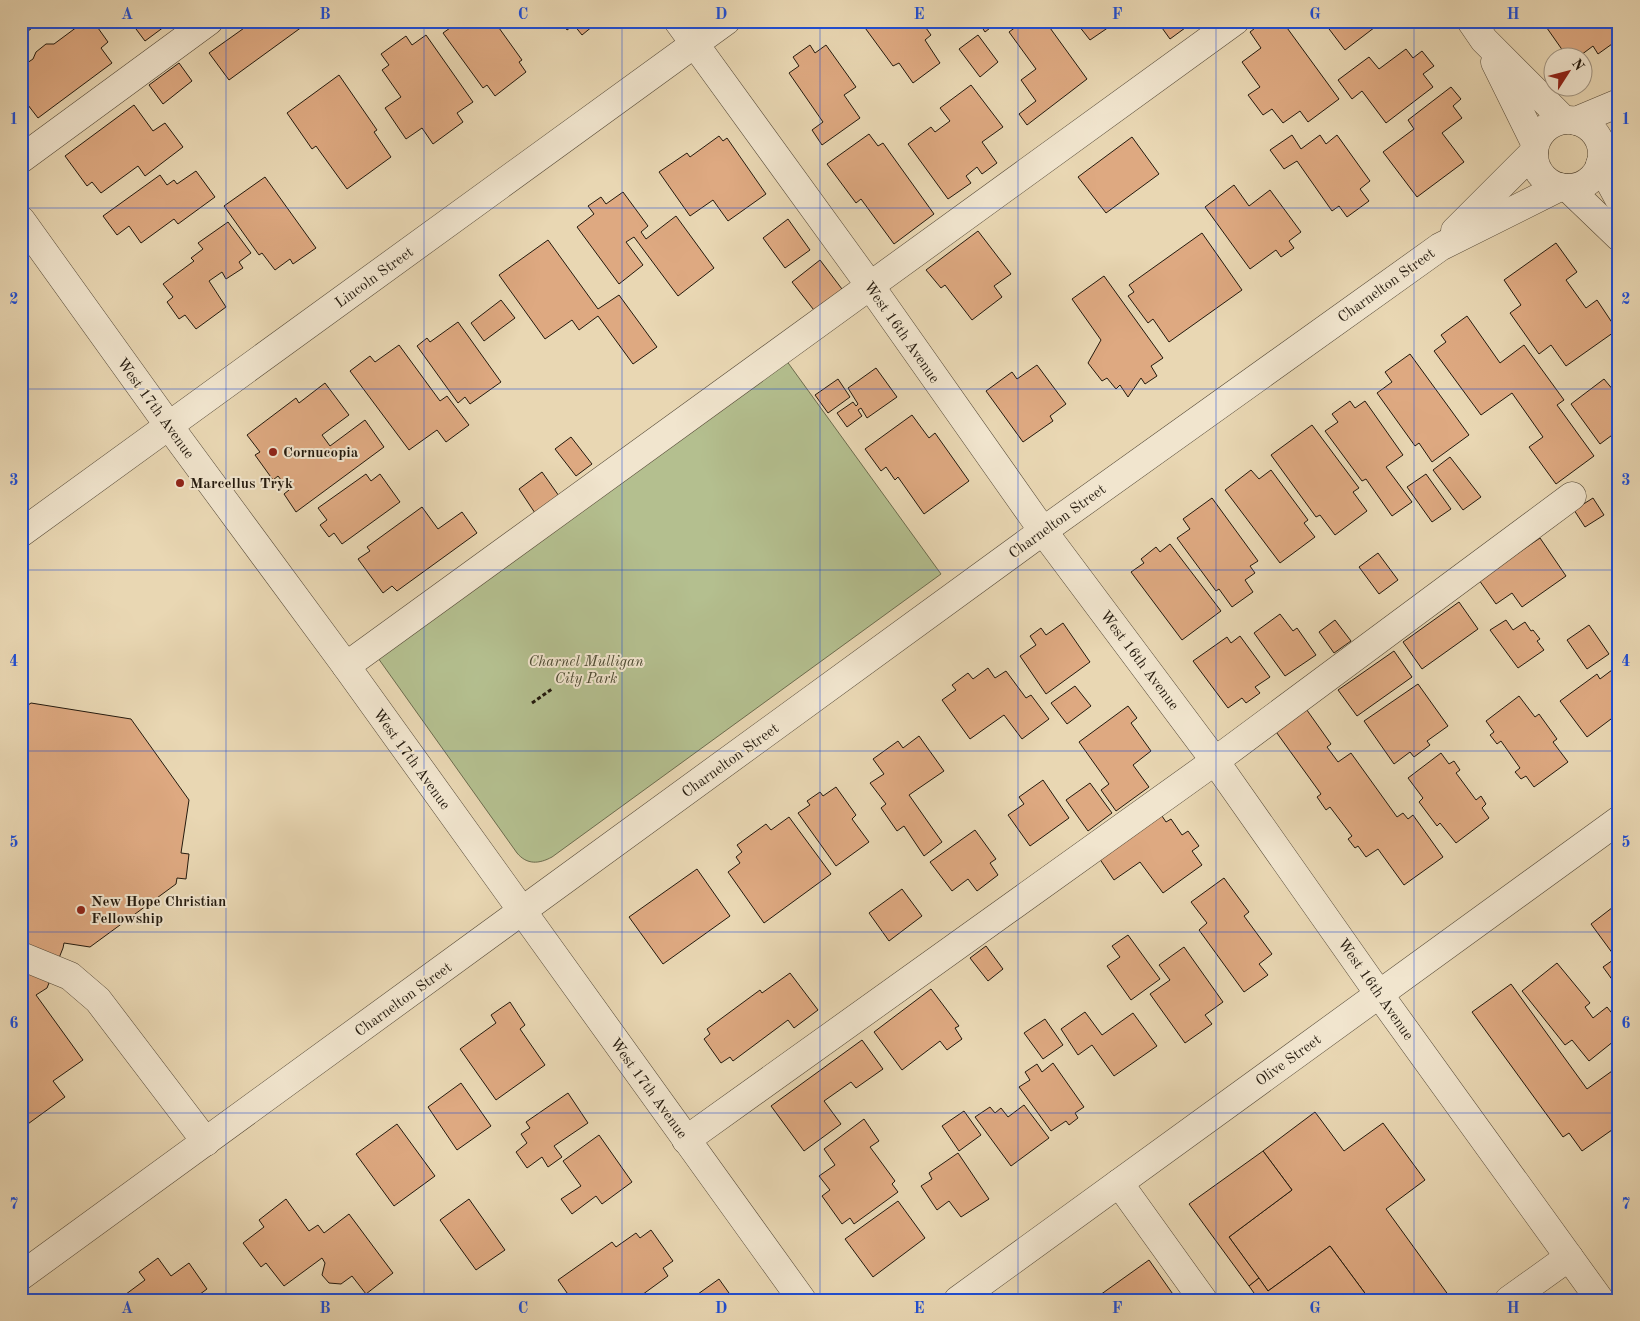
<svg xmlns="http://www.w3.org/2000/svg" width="1640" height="1321" viewBox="0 0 1640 1321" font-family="'Old Standard TT',serif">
<rect width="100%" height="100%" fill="#e9d7b3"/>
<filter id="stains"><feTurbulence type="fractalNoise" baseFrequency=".004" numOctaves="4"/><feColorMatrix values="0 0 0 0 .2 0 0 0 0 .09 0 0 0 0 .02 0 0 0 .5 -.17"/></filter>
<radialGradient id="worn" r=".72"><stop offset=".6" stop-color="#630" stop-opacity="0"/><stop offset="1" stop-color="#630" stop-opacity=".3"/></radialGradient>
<!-- green -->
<path fill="#b4bf8f" stroke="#6c6c4e" d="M786,360L941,574L552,857C539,864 527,865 517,853L378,658Z"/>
<!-- building -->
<g fill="#dea981" stroke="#23190d">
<polygon points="21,21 42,21 21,36"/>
<polygon points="85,21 93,21 108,42 101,48 112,63 38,118 21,96 21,89 25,87 21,82 21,67 33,59 36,52 46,44 54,44"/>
<polygon points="130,21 172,21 145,41"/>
<polygon points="254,21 303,21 306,24 229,80 209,53"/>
<polygon points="445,21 494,21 522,60 519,62 526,72 495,96 487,85 483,88 443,33 450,28"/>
<polygon points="561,21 590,21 593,26 582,35 574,25 567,30"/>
<polygon points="860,21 921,21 931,35 925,40 940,63 913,83 899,63 893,66"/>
<polygon points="978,21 999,21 985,32"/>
<polygon points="1024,21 1045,21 1087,79 1027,125 1019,114 1036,101 1021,80 1036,69 1009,32"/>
<polygon points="1075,21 1105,21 1109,27 1090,40"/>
<polygon points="1157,21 1180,21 1185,28 1170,39"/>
<polygon points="1264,21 1282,21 1339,99 1308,122 1300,111 1283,123 1272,109 1263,115 1248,95 1260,87 1242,62 1261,48 1250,32"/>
<polygon points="1323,21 1383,21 1345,50"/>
<polygon points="1542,21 1612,21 1619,31 1619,39 1598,54 1593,46 1577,58 1568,58"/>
<polygon points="426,35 473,102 457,113 463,122 433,144 422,128 406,139 385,108 401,97 382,70 389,65 381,54 406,36 412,45"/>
<polygon points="978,35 998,62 980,77 959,49"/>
<polygon points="810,45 815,53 826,45 856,87 844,95 860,118 822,145 812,130 823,122 789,73 799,66 793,57"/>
<polygon points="1406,49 1413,58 1422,51 1434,66 1423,74 1433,87 1386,123 1362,91 1352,99 1338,80 1369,57 1379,69"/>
<polygon points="179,63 192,81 163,104 149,85"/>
<polygon points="339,75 377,130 374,132 391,157 347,189 316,146 312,149 287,113"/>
<polygon points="971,85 1003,127 982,142 997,163 982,174 977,167 966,176 971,183 948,199 908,144 931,127 935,132 950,121 940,108"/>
<polygon points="1451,87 1461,99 1453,106 1462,118 1442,133 1464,162 1417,197 1383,152 1414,129 1408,120"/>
<polygon points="134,105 153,131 165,123 183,147 145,176 138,166 101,193 92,182 87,186 65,156"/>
<polygon points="869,134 878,146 883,143 934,214 894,244 861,199 856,203 827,164"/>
<polygon points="1292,135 1301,149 1320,135 1326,144 1337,135 1370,181 1360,189 1369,201 1347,217 1339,206 1332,211 1297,161 1284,169 1270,150"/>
<polygon points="719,136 723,141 727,138 766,194 728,221 713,200 690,216 659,172 687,153 690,157"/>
<polygon points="1132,137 1159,174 1106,213 1078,177"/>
<polygon points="196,171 215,197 178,224 174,219 141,243 129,226 117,235 103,216 160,175 167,185 174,180 177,184"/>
<polygon points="265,177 316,248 293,264 290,259 275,270 262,253 259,255 224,206"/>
<polygon points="1234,185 1249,206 1270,190 1301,232 1289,241 1294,248 1281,257 1276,250 1250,269 1205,207"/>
<polygon points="623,192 648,226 641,232 646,239 676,216 714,268 678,296 634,237 626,242 643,265 619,284 577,227 594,214 588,206 601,197 606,204"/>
<polygon points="788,219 810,250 785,268 763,238"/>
<polygon points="228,222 251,253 239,262 243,268 226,279 222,272 209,281 226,307 196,329 185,315 179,319 167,302 173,297 163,284 194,261 191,258 203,249 198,243"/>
<polygon points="978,231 1011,274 994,286 1002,297 972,320 945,285 941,288 926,270"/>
<polygon points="1202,233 1242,290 1169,342 1153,319 1148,323 1128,296 1134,292 1129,285"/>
<polygon points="548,240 598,309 619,295 657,347 633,364 598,316 579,330 572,320 545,339 499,275"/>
<polygon points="1556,243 1577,272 1566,280 1586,308 1597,300 1617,330 1566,366 1551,345 1539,354 1510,313 1521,305 1504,280"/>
<polygon points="820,260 845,293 817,314 792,282"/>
<polygon points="1104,276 1163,358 1151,366 1157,376 1145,384 1141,378 1128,397 1120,385 1116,389 1107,378 1102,381 1088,363 1101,340 1072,299"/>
<polygon points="501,300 515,318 484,341 471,323"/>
<polygon points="1467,316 1500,363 1524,345 1564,400 1557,405 1594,456 1556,484 1529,447 1543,437 1512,393 1481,415 1434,351 1446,342 1441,335"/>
<polygon points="458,322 501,382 470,404 465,397 458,403 417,346 427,338 430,342"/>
<polygon points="399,345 440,401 447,396 469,425 446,442 437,430 409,450 350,371 370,356 375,362"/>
<polygon points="1410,354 1469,435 1432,462 1419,443 1415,446 1377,393 1392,382 1385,372"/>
<polygon points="1037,365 1066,404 1050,416 1053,421 1023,442 986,391 1012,372 1017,379"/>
<polygon points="876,368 897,397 867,418 861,408 858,410 862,416 847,427 837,413 853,402 856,406 858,404 848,388"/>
<polygon points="838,379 850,397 828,413 815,395"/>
<polygon points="1604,379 1619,397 1619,430 1600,444 1571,404"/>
<polygon points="325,383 349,415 322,435 330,446 365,420 384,447 296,512 284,494 289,490 278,476 273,480 255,455 260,452 247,435 296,398 299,403"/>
<polygon points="1350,401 1355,408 1365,401 1403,455 1386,467 1412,502 1392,516 1366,479 1362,481 1325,431 1338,422 1332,414"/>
<polygon points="912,415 929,438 935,433 969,481 924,514 898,477 895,480 886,467 881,471 865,449"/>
<polygon points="1312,425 1359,488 1353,492 1367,511 1335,535 1320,515 1316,517 1271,455"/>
<polygon points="571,437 592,464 576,476 555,449"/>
<polygon points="1450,457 1481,497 1463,510 1433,470"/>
<polygon points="1251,470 1259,479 1271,470 1308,520 1304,523 1315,537 1280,563 1225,490"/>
<polygon points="542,472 559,496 535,513 519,489"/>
<polygon points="366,474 371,481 380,474 400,502 342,544 334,533 329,537 320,525 327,520 318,508"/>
<polygon points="1426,474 1451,509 1432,522 1407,487"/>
<polygon points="1212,498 1258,561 1250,566 1255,573 1245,580 1253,592 1232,607 1219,589 1216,591 1177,538 1190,529 1183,519"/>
<polygon points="1593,498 1604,515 1585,527 1574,510"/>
<polygon points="422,507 438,529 462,512 477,533 397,591 392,586 383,593 358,559 370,551 367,547"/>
<polygon points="1540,538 1566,576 1522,607 1512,593 1496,604 1479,580"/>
<polygon points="1170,544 1221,611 1182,640 1131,572 1144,563 1141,559 1156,547 1160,552"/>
<polygon points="1378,553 1398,580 1379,594 1359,567"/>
<polygon points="1459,602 1478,629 1422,669 1403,642"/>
<polygon points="1280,614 1293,631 1297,628 1316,655 1285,676 1254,633"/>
<polygon points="1335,620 1351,641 1334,653 1319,632"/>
<polygon points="1506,620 1513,630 1525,622 1531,631 1533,630 1540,639 1537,641 1544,650 1518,668 1490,630"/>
<polygon points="1063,623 1090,662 1046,694 1020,656 1036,645 1030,636 1041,628 1046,635"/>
<polygon points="1589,625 1609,654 1587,669 1567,640"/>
<polygon points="1240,636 1270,677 1255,687 1260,693 1246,703 1242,698 1228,708 1193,661 1227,637 1231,643"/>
<polygon points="1394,651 1412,677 1357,716 1338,690"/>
<polygon points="1616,667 1619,670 1619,713 1587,737 1560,701 1597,674 1600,679"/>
<polygon points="988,668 995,678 1006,671 1026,698 1031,695 1049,719 1022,739 1004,715 970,739 942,700 956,690 952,685 968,673 973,679"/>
<polygon points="1418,684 1448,726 1427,741 1430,745 1414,757 1410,752 1394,764 1364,721"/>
<polygon points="1075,686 1091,706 1067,724 1051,703"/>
<polygon points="1519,696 1535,717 1539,714 1557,739 1553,742 1568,762 1534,787 1526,776 1521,779 1515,772 1520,768 1501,741 1497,744 1490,735 1494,732 1486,721"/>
<polygon points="31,703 131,719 189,800 181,853 189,854 186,879 177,878 176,884 90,947 64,943 63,948 47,988 36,995 83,1060 53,1081 65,1097 21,1129 21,942 24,936 21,936 21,710"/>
<polygon points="1128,706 1137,718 1131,723 1151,751 1133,765 1149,787 1116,811 1101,790 1109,784 1079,742"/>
<polygon points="1304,706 1331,744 1327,747 1338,762 1351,753 1397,817 1403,813 1408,819 1413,815 1443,857 1404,885 1378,849 1366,857 1358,846 1355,848 1348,839 1352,836 1330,807 1326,810 1317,797 1321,794 1274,729"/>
<polygon points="919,736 944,771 909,795 942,842 924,856 904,826 897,831 881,808 886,804 870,783 884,774 873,759 898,741 903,748"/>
<polygon points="1441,753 1449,764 1454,761 1460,770 1456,773 1476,800 1481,796 1486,804 1482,808 1489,818 1456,843 1440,823 1437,826 1419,802 1423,798 1408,778"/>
<polygon points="1043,780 1069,818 1030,846 1008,815 1024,804 1019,797"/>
<polygon points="1090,783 1112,813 1088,831 1066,800"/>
<polygon points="836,787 856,815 852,819 869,842 836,866 798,813 810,805 807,801 820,792 823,796"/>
<polygon points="1158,810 1166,822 1171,819 1182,835 1188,831 1199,846 1192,851 1202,865 1163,893 1140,862 1114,880 1097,855"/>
<polygon points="789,817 831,874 764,923 728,872 740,863 736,857 742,852 737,845 766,824 771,830"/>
<polygon points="975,830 996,859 990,863 998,875 977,891 968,879 952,891 930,862"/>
<polygon points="697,869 730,916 663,964 629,917"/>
<polygon points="1224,878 1249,912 1244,916 1272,954 1259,964 1268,975 1244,992 1199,930 1207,923 1191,902"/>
<polygon points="902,889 922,916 889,941 869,913"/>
<polygon points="1617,904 1619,906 1619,989 1603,967 1616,958 1591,924"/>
<polygon points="1128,935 1160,979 1131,1000 1107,966 1120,957 1112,946"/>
<polygon points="986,946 1003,969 988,981 970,958"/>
<polygon points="1184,947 1223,1002 1205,1015 1212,1024 1185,1043 1150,994 1170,980 1159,965"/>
<polygon points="1557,963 1590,1003 1585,1007 1593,1018 1607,1007 1619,1022 1619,1037 1589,1061 1572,1040 1565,1045 1522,991"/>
<polygon points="790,973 818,1010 794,1028 788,1020 733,1061 730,1057 721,1063 704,1039 710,1034 707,1029 760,990 762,993"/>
<polygon points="1511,984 1587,1089 1619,1066 1619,1125 1582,1151 1569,1133 1563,1137 1472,1012"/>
<polygon points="931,989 959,1026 955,1028 962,1039 947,1050 940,1041 902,1070 874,1032"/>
<polygon points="510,1002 525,1025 520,1029 545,1065 496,1100 460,1049 496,1023 491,1015"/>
<polygon points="1085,1012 1102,1035 1133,1013 1157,1046 1114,1076 1092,1045 1078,1055 1061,1029"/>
<polygon points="1045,1019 1063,1045 1043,1059 1024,1033"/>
<polygon points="862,1040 883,1069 856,1088 851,1082 824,1101 841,1124 804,1151 771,1106"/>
<polygon points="1053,1063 1084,1107 1075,1113 1078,1118 1069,1125 1066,1121 1051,1131 1019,1087 1030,1080 1025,1072 1037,1064 1042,1072"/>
<polygon points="461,1083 491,1126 457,1150 428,1107"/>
<polygon points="568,1093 588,1123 554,1146 562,1157 548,1167 542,1157 527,1168 516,1152 527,1143 521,1134 530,1128 526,1122"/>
<polygon points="1024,1105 1049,1138 1011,1166 975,1117 990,1107 995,1113 1001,1108 1008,1117"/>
<polygon points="964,1111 981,1135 959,1151 942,1126"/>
<polygon points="1315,1112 1344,1151 1383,1123 1425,1180 1386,1209 1452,1300 1370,1300 1330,1246 1268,1291 1229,1237 1292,1190 1263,1151"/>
<polygon points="864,1119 879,1141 870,1147 895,1181 892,1184 898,1192 854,1224 850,1218 842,1224 822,1196 830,1190 819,1176 835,1165 824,1149"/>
<polygon points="397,1124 435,1176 394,1206 356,1154"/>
<polygon points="599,1135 632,1182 602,1204 596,1196 572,1214 561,1199 581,1186 563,1161"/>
<polygon points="1263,1151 1292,1190 1229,1237 1259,1278 1249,1286 1189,1204"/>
<polygon points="958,1153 989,1199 961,1217 949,1201 937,1210 921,1186 932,1179 929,1173"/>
<polygon points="286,1199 309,1231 318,1225 324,1233 349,1214 393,1273 366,1294 352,1276 341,1284 329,1283 322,1275 325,1263 322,1258 284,1286 266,1263 261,1267 243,1243 264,1227 259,1220"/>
<polygon points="469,1199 505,1250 476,1270 440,1220"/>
<polygon points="898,1201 925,1238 873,1277 845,1239"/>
<polygon points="651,1230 673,1261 663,1268 668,1276 635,1300 572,1300 558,1280 612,1242 616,1247 636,1233 640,1238"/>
<polygon points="1330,1246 1370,1300 1259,1300 1249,1286 1259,1278 1268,1291"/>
<polygon points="158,1258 171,1276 189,1263 207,1289 192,1300 118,1300 145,1280 139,1272"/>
<polygon points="1149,1260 1177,1300 1093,1300"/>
<polygon points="719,1279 734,1300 701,1300 698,1294"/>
</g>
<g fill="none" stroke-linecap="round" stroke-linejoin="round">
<defs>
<g id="minor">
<polyline points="678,21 871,287 1043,531 1215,761 1379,994 1600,1300"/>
<polyline points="1471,21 1484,40 1564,120"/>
<polyline points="1495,62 1535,143"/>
<circle cx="1568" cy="154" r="34"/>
<polyline points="1576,121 1619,103"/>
<polyline points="21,159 209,21"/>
<polyline points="1600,164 1619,199"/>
<polyline points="1568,188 1619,237"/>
<polyline points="21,220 169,426 346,666 802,1300"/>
<polyline points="1455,231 1534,152"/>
<polyline points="21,533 726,21"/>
<polyline points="346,666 1235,21"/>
<polyline points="21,956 70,976 98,1000 206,1142"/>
<polyline points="686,1140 1215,761 1572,496"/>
<polyline points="1119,1183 1203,1300"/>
<polyline points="21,1276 1043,531 1440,247 1560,187"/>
<polyline points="958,1300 1619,820"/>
<polyline points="1509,1300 1569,1257"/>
</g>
</defs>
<!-- minor casing -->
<use href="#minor" stroke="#544836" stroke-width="29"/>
<!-- path -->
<polyline stroke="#23190d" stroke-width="3" stroke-dasharray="4 2.5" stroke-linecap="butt" points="532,703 552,689"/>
<!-- minor -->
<use href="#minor" stroke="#f1e5ce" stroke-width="28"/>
</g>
<!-- grid -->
<path fill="none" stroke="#1d4ed8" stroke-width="1" stroke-opacity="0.55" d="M226,21V1300M424,21V1300M622,21V1300M820,21V1300M1018,21V1300M1216,21V1300M1414,21V1300M21,208H1619M21,389H1619M21,570H1619M21,751H1619M21,932H1619M21,1113H1619"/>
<!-- markers -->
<g fill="#8f2418" stroke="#f1e5ce" stroke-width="2">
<circle cx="273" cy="452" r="5"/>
<circle cx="180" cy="483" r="5"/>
<circle cx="81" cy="910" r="5"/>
</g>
<g text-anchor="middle" stroke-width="4" stroke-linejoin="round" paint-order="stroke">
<!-- street labels -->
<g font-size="15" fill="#23190d" stroke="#f1e5ce">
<text transform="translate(374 277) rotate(-36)" y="5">Lincoln Street</text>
<text transform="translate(1386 285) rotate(-36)" y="5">Charnelton Street</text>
<text transform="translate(902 332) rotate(55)" y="5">West 16th Avenue</text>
<text transform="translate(156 408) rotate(54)" y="5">West 17th Avenue</text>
<text transform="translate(1057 521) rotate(-36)" y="5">Charnelton Street</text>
<text transform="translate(1140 660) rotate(53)" y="5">West 16th Avenue</text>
<text transform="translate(412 759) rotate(54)" y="5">West 17th Avenue</text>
<text transform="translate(730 760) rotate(-36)" y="5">Charnelton Street</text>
<text transform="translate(1376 989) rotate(55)" y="5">West 16th Avenue</text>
<text transform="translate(403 999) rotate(-36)" y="5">Charnelton Street</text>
<text transform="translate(1288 1060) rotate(-36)" y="5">Olive Street</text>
<text transform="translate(649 1088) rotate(54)" y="5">West 17th Avenue</text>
</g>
<!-- poi labels -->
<g font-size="15" font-weight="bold" fill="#23190d" stroke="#f1e5ce" text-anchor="start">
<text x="283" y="457">Cornucopia</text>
<text x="190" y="488">Marcellus Tryk</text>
<text x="91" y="906">New Hope Christian<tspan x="91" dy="17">Fellowship</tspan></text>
</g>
<!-- park labels -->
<g font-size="15" font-style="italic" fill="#4e4b34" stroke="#f1e5ce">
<text x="586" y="666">Charnel Mulligan<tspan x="586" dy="17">City Park</tspan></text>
</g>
</g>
<!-- margin -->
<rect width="1640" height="1321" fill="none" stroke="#e9d7b3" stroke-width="55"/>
<!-- north arrow -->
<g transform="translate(1568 72) rotate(54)"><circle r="24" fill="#f1e5ce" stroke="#9f9381"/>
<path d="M0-4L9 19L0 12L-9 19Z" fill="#8f2418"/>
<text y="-8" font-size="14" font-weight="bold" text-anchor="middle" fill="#23190d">N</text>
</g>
<rect x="28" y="28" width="1584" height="1266" fill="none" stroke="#1d4ed8" stroke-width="2"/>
<g font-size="16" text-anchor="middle" font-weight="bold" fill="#1d4ed8">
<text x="127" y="19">A</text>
<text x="325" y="19">B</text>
<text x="523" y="19">C</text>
<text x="721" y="19">D</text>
<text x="919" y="19">E</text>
<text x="1117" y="19">F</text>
<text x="1315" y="19">G</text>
<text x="1513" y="19">H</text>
<text x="14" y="124">1</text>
<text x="1626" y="124">1</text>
<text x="14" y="304">2</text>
<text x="1626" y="304">2</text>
<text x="14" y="485">3</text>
<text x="1626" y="485">3</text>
<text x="14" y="666">4</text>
<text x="1626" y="666">4</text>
<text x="14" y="847">5</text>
<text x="1626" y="847">5</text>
<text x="14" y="1028">6</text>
<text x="1626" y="1028">6</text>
<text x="14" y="1209">7</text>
<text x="1626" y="1209">7</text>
<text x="127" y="1313">A</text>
<text x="325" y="1313">B</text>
<text x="523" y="1313">C</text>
<text x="721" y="1313">D</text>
<text x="919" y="1313">E</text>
<text x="1117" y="1313">F</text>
<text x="1315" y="1313">G</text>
<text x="1513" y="1313">H</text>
</g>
<rect width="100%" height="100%" filter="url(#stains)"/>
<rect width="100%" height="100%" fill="url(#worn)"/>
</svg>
